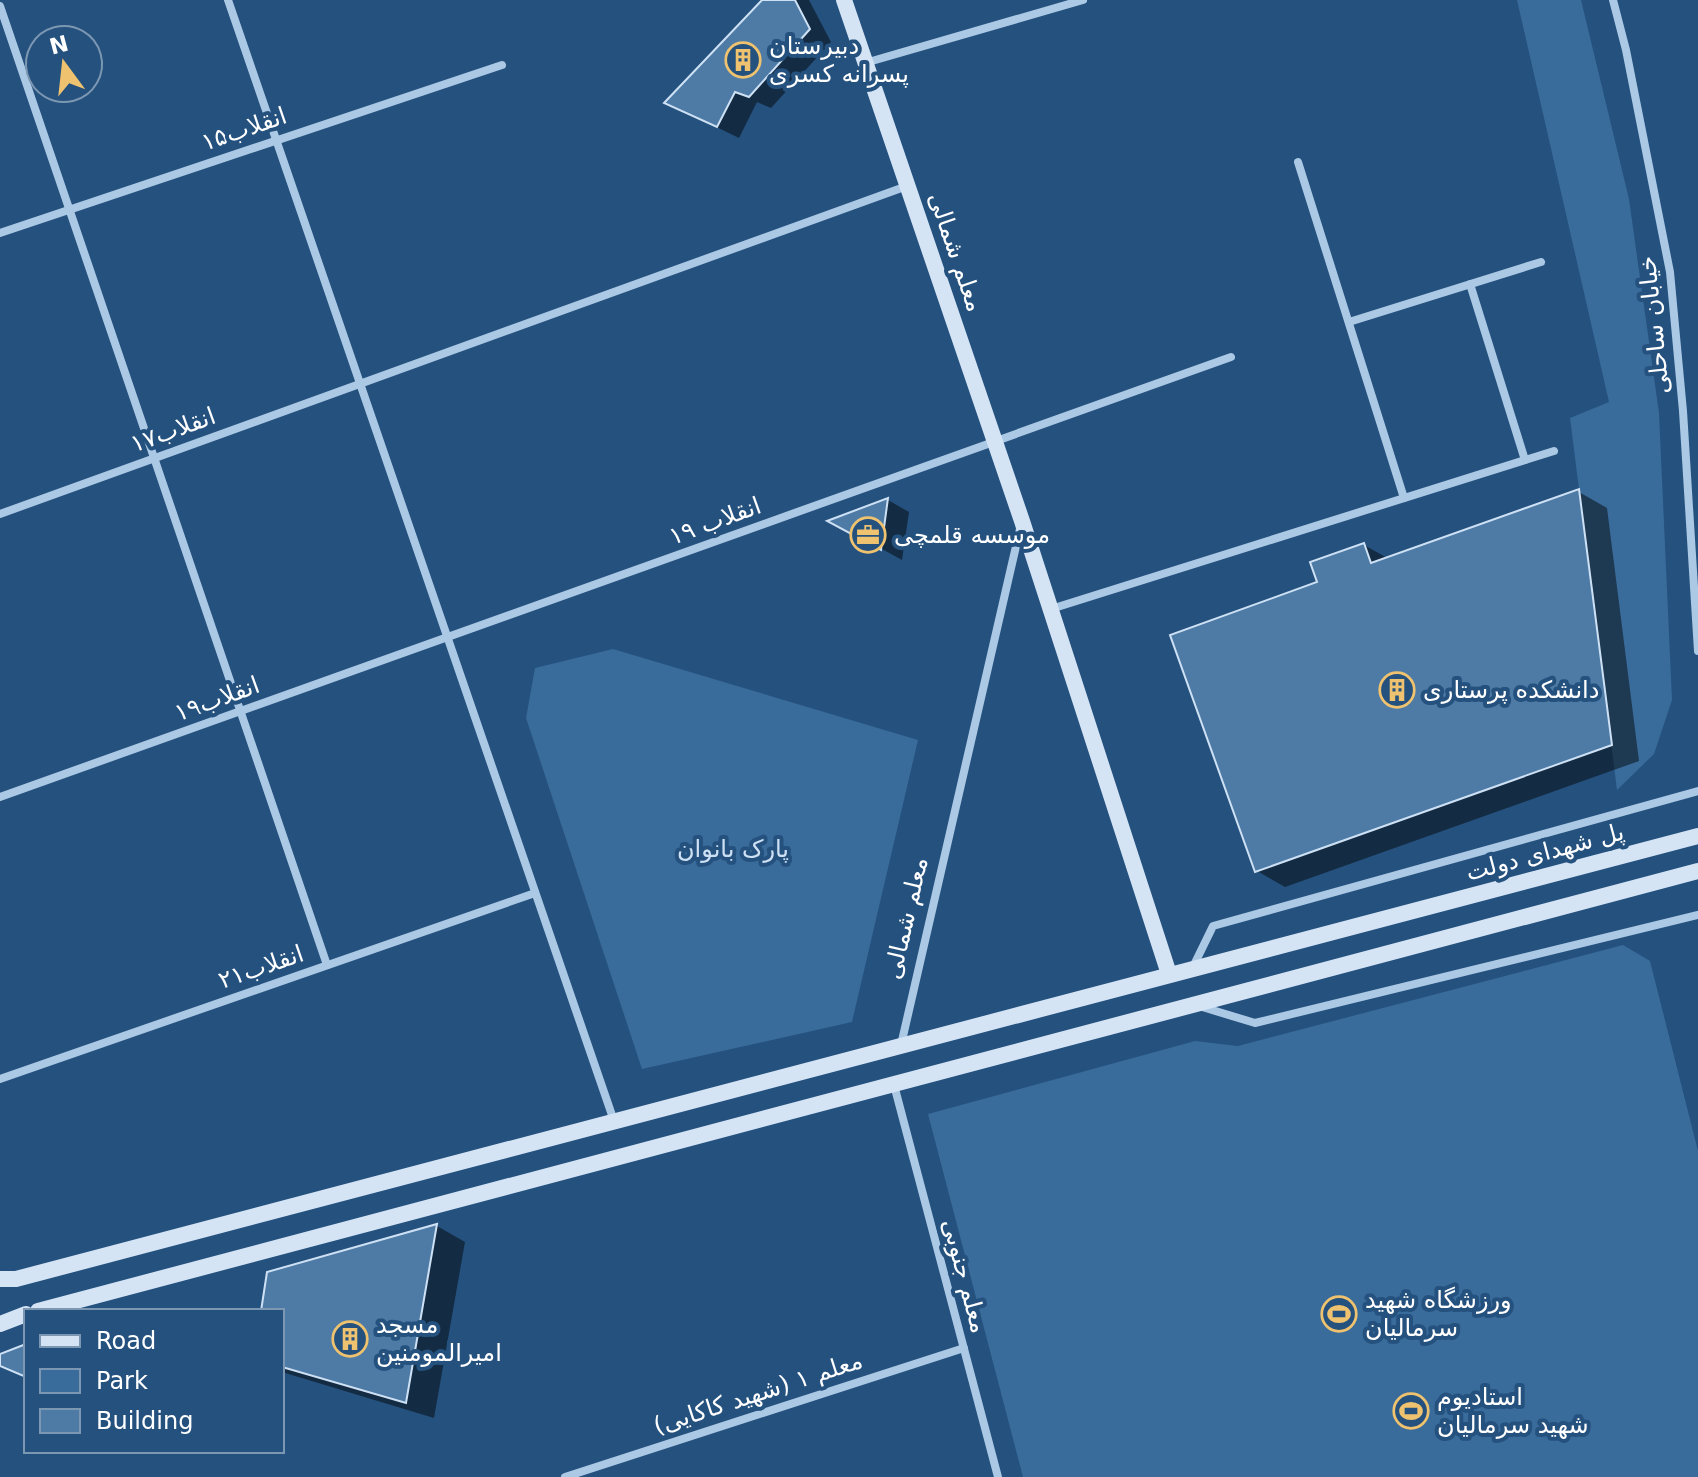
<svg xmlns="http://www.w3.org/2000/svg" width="1698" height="1477" viewBox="0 0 1698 1477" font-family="'DejaVu Sans',Vazirmatn,sans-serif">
<rect width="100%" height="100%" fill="#25517e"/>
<!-- green -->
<g fill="#396b9b">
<polygon points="1517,0 1581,0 1629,199 1659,413 1672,700 1654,754 1617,790 1570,418 1609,402"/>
<polygon points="613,649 918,740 852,1022 642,1069 526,718 535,668"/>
<polygon points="1623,945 1650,961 1698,1151 1698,1477 1023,1477 928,1114 1195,1041 1238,1046"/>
</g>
<!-- shadow -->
<g fill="#0007">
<polygon points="764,0 809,0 831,42 771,108 757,102 739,138 667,103"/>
<polygon points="1579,492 1607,508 1639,761 1285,887 1257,871 1320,583 1364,545 1389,559"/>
<polygon points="888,500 909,512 902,560 831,521"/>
<polygon points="437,1226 465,1242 434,1418 282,1372 282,1311 263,1311 269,1274"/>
</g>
<!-- building -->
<g fill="#4d7ba6" stroke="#cee1f4" stroke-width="2">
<polygon points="762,0 795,0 810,29 749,97 735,92 717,127 664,103"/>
<polygon points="1579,489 1612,745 1255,872 1170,635 1317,582 1310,562 1364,543 1371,563"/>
<polygon points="888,498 881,550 827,521"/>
<polygon points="437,1224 406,1403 282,1367 282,1311 261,1311 267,1272"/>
<polygon points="26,1344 26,1377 0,1366 0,1354"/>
</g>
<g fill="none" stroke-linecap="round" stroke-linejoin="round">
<!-- street -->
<g stroke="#abc9e5" stroke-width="8">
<polyline points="228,0 614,1121"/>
<polyline points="1613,0 1626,50 1670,272 1683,411 1698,651"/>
<polyline points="0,6 327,965"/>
<polyline points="865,63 1083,0"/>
<polyline points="1298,162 1404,498"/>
<polyline points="0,233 502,65"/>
<polyline points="1470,284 1525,460"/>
<polyline points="1349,322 1541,262"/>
<polyline points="0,514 907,186"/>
<polyline points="1051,609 1554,451"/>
<polyline points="0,797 1231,357"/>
<polyline points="1193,967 1213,926 1698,791"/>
<polyline points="1199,1006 1255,1023 1698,915"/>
<polyline points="901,1045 1020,529"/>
<polyline points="0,1079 535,893"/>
<polyline points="894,1085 998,1477"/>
<polyline points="565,1477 964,1348"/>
</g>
<!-- secondary -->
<g stroke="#d4e4f5" stroke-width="16">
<polyline points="844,0 1022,521 1169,974"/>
<polyline points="0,1279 16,1279 1698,836"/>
<polyline points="38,1311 1698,871"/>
<polyline points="0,1324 26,1314"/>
</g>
</g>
<!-- icons -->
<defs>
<symbol id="building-ring" viewBox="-11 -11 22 22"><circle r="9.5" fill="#25517e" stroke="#efc26f" stroke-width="1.5"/><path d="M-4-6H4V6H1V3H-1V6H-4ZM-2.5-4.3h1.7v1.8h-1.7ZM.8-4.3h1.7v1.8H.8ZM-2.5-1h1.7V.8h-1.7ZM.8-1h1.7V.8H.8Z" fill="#efc26f"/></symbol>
<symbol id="office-ring" viewBox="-11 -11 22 22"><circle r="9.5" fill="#25517e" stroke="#efc26f" stroke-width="1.5"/><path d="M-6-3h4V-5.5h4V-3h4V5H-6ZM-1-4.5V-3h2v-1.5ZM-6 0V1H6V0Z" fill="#efc26f"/></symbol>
<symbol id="stadium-ring" viewBox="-11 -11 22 22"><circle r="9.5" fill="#25517e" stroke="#efc26f" stroke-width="1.5"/><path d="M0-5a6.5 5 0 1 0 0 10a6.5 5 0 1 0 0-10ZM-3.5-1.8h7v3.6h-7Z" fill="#efc26f"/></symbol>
</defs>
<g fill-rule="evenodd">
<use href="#building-ring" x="723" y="40" width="40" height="40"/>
<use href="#office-ring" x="848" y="515" width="40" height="40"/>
<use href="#building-ring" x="1377" y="670" width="40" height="40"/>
<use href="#stadium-ring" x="1319" y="1294" width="40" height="40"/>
<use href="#building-ring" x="330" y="1319" width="40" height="40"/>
<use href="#stadium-ring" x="1391" y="1391" width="40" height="40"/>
</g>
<g text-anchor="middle" stroke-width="8" stroke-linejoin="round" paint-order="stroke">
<!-- poi labels -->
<g font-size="24" fill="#fff" stroke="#25517e" text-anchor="start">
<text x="769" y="54">دبیرستان<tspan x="769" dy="28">پسرانه کسری</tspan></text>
<text x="894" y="543">موسسه قلمچی</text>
<text x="1423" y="698">دانشکده پرستاری</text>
<text x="1365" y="1308">ورزشگاه شهید<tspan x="1365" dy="28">سرمالیان</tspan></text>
<text x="376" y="1333">مسجد<tspan x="376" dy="28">امیرالمومنین</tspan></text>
<text x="1437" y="1405">استادیوم<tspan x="1437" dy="28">شهید سرمالیان</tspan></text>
</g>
<!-- street labels -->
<g font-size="24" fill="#fff" stroke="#25517e">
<text transform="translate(244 129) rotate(-19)" y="8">انقلاب۱۵</text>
<text transform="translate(956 252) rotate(71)" y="8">معلم شمالی</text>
<text transform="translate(1654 325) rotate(-96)" y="8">خیابان ساحلی</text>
<text transform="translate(173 430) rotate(-20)" y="8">انقلاب۱۷</text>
<text transform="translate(715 521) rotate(-20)" y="8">انقلاب ۱۹</text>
<text transform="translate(217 699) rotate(-20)" y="8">انقلاب۱۹</text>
<text transform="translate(1545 852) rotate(-15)" y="8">پل شهدای دولت</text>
<text transform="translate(906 918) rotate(-77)" y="8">معلم شمالی</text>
<text transform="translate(261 967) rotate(-19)" y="8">انقلاب۲۱</text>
<text transform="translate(965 1276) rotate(75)" y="8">معلم جنوبی</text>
<text transform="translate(758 1393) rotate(-18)" y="8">معلم ۱ (شهید کاکایی)</text>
</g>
<!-- park labels -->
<g font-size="24" fill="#cee1f4" stroke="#25517e">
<text x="733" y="857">پارک بانوان</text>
</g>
</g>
<!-- legend -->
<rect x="24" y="1309" width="260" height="144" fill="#25517e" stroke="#7c97b2" stroke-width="2"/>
<rect x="40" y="1335" width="40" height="12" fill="#d4e4f5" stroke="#7c97b2" stroke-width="2"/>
<text x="96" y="1349" font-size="24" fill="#ffffff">Road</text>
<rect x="40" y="1369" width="40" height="24" fill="#396b9b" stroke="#7c97b2" stroke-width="2"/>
<text x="96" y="1389" font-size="24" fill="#ffffff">Park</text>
<rect x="40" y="1409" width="40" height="24" fill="#4d7ba6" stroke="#7c97b2" stroke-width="2"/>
<text x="96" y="1429" font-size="24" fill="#ffffff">Building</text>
<!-- north arrow -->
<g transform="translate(64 64) rotate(345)"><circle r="38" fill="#25517e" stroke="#7c97b2" stroke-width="2"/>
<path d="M0-6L14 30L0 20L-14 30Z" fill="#efc26f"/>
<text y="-12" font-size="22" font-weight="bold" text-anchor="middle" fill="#ffffff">N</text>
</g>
</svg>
